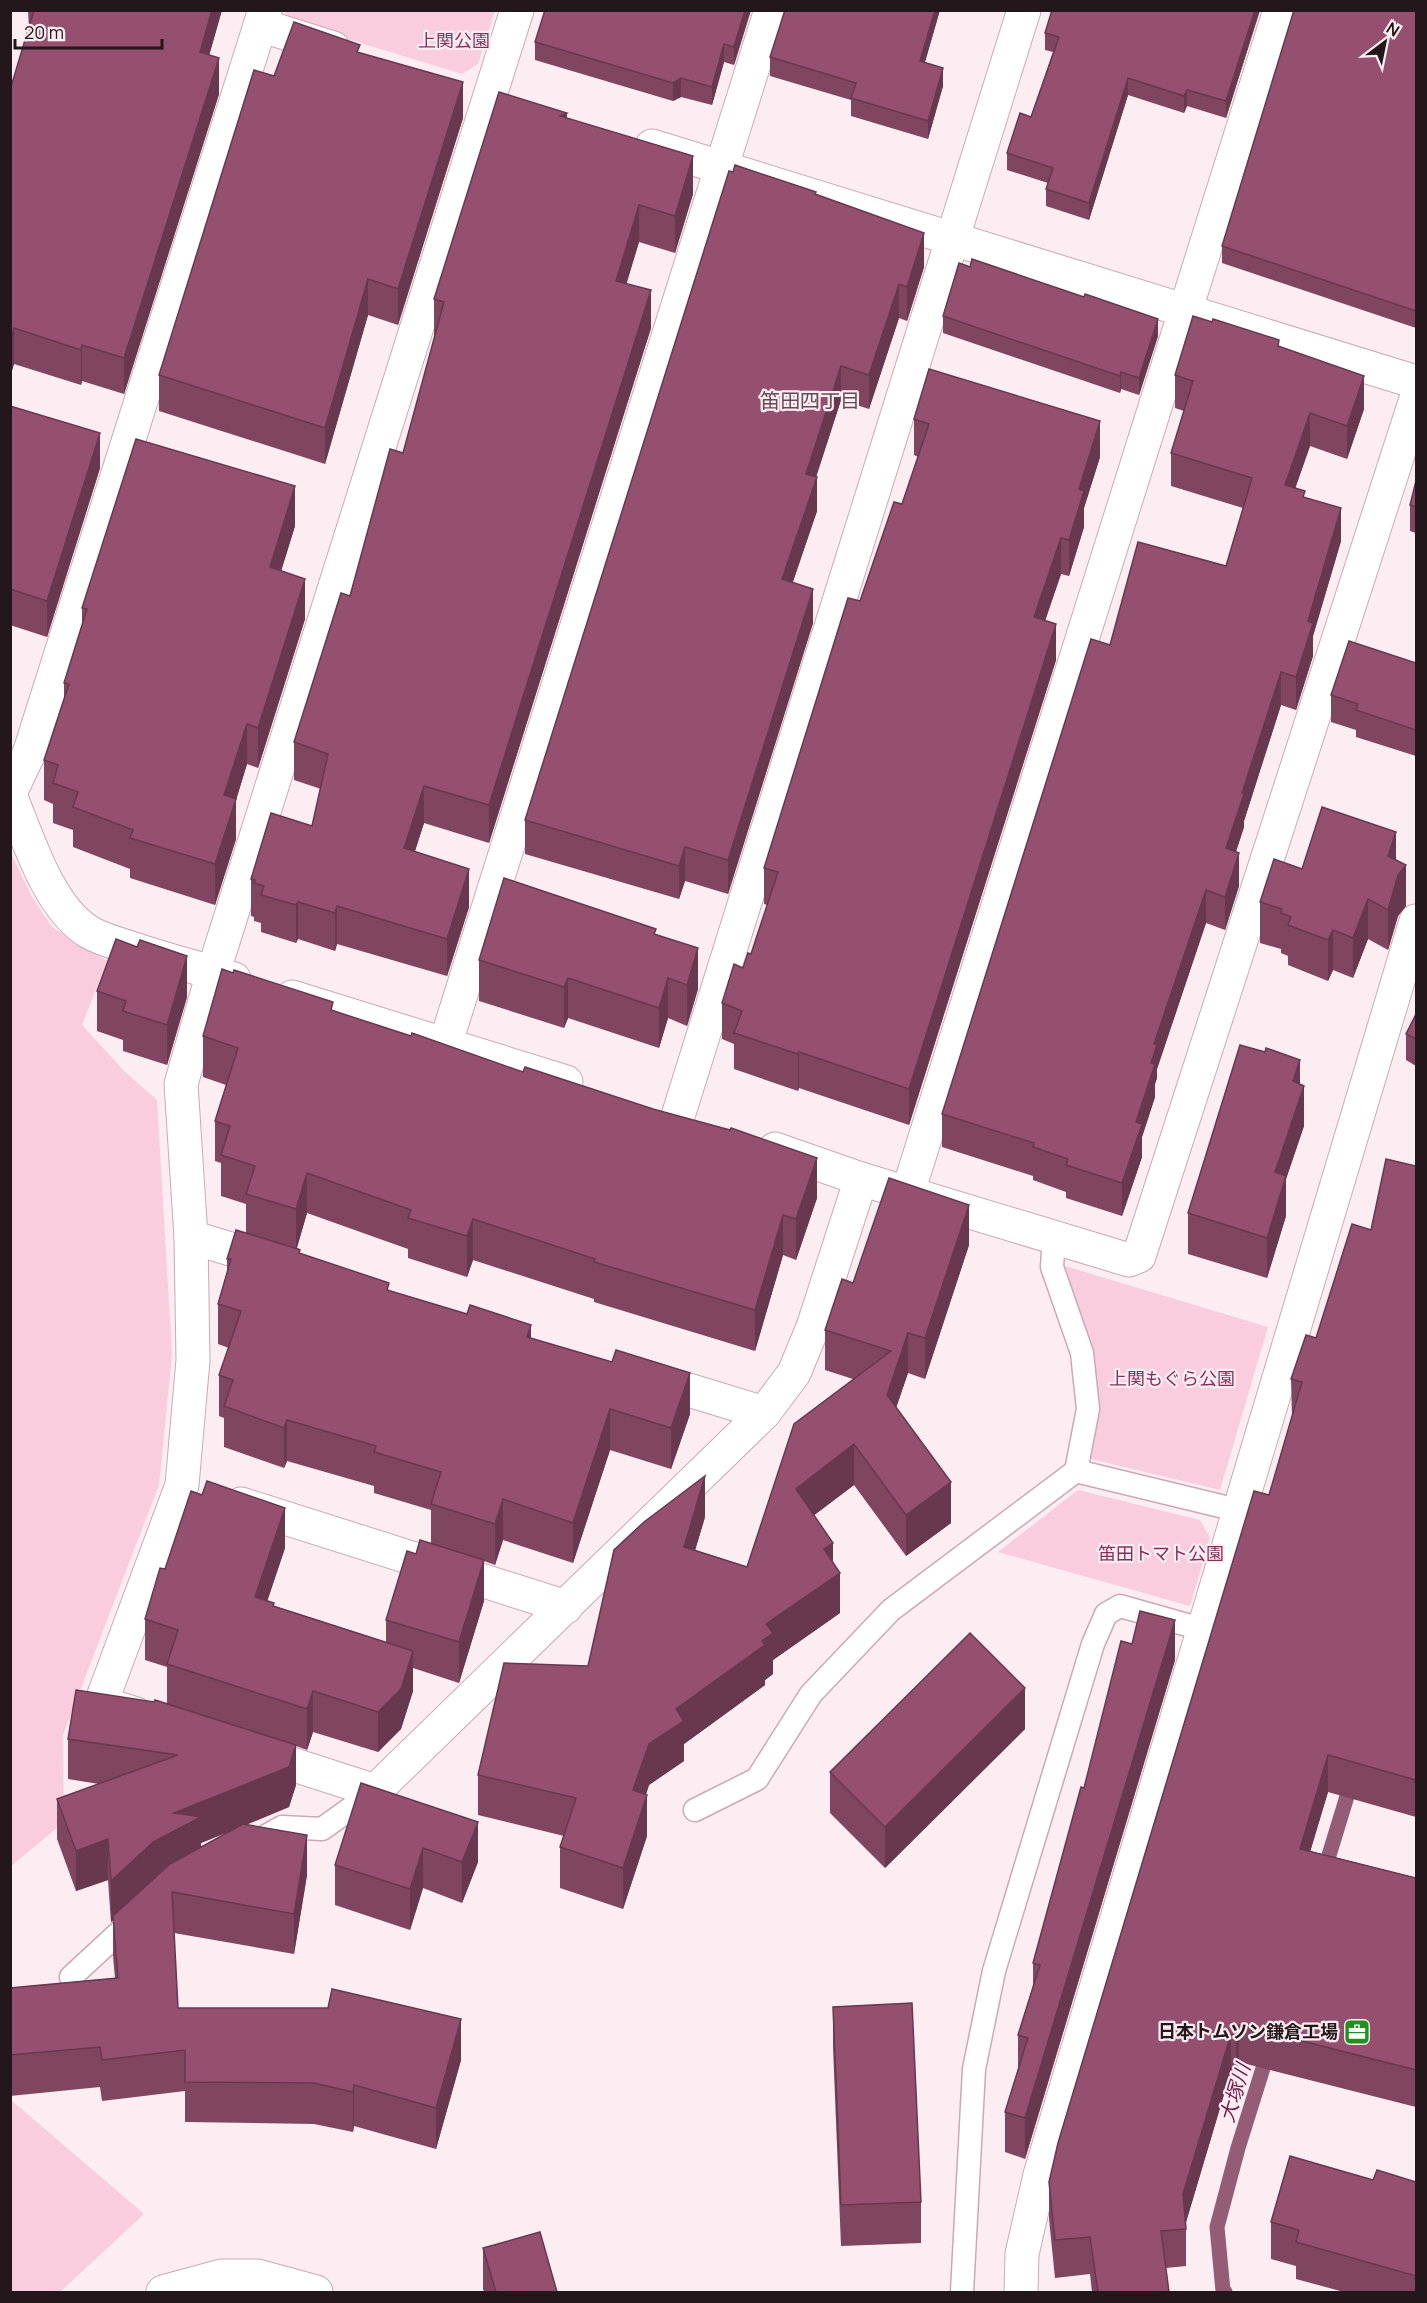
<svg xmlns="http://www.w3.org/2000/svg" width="1427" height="2303" viewBox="0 0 1427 2303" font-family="Manrope,'Noto Sans JP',sans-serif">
<rect width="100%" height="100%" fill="#fbedf2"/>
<!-- green -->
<g fill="#f9ccde">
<polygon points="284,11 495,11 478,64 462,74 289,21"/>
<polygon points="10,851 32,897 52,927 107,961 82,1025 125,1072 157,1100 172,1354 159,1485 63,1735 64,1822 11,1866"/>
<polygon points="1065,1266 1268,1327 1220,1490 1087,1458 1064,1282"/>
<polygon points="1078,1490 1200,1520 1210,1538 1190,1606 998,1552"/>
<polygon points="11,2100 144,2214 60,2292 11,2292"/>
</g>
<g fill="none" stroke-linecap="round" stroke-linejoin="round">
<!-- stream -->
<g stroke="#945c75" stroke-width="15">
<polyline points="1323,1875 1352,1780"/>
<polyline points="1225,2292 1223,2291 1217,2227 1238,2148 1269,2049"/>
</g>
<defs>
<g id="service">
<polyline points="1054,1237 1052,1267 1082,1353 1088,1409 1076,1471"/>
<polyline points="695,1810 757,1779 811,1694 891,1610 1076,1471 1241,1511"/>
<polyline points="252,1844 282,1827 322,1829 375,1791"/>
<polyline points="71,1977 136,1917"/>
<polyline points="962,2292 974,2069 994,1971 1093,1644 1106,1614 1120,1606 1205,1630"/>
</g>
<g id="minor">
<polyline points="260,25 333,48"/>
<polyline points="652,146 1416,382"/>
<polyline points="10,793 30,751 265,10"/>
<path d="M10,795C28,838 48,907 89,932C101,939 115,943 128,947C163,959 199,968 234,979"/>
<polyline points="292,997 566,1082"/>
<polyline points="445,1045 771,10"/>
<polyline points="678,1116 1024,10"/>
<polyline points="775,1149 861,1179 1129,1260 1139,1256 1416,399"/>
<polyline points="908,1192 1280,10"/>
<polyline points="191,1237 273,1262"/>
<polyline points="646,1377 764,1413"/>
<polyline points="241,1504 566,1607"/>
<polyline points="136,1714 101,1703 182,1485 193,1360 191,1237 181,1084 213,973 517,10"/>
<polyline points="254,1752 375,1791 764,1413 794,1373 813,1327 861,1179"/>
<polyline points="1021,2292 1022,2254 1040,2175 1416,921"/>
</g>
<polyline id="tertiary" points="163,2292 222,2276 257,2276 316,2292"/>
</defs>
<!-- service casing -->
<use href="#service" stroke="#cba9b6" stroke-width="25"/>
<!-- minor casing -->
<use href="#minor" stroke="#cba9b6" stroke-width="35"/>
<!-- tertiary casing -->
<use href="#tertiary" stroke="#cba9b6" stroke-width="35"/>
<!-- service -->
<use href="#service" stroke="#fff" stroke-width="22"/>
<!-- minor -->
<use href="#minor" stroke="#fff" stroke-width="33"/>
<!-- tertiary -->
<use href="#tertiary" stroke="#fff" stroke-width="33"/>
</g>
<!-- wall -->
<g fill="#80455f" fill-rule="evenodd">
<polygon points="28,10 222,10 209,55 219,94 124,394 82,381 81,385 14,364 10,377 29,29"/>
<polygon points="751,10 734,65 724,62 712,105 681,97 673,101 535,60 535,42"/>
<polygon points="940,10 925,62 943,86 928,139 851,116 851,100 770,76 770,57"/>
<polygon points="1260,10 1226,118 1187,106 1184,113 1128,95 1089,220 1046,206 1046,189 1048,183 1007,170 1007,153 1031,117 1053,52 1045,50 1045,33"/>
<polygon points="1416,10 1416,328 1222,263 1222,246"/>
<polygon points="360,53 463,118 398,325 368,315 325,464 159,411 159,375 274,76"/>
<polygon points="567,118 693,194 675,253 639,242 626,284 651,328 489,843 424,823 415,851 469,907 447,976 337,944 335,951 298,939 296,943 261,932 261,923 254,921 254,917 251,916 251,879 312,826 321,789 294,780 294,742 350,596 403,453 435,336 434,336 434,299"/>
<polygon points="816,195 924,267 907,321 899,318 869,409 841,400 816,477 817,511 793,582 813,623 728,894 685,881 679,899 525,854 525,820"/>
<polygon points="943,316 1158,336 1139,395 1121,389 1120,393 943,333"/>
<polygon points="1279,346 1364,409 1347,459 1310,446 1295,488 1305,498 1341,541 1313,636 1313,656 1296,710 1281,705 1244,821 1244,827 1236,852 1239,886 1225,930 1206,923 1157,1069 1157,1078 1155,1084 1155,1097 1142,1137 1142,1157 1122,1216 1066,1198 1066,1192 1033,1180 1033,1176 942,1147 942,1114 1110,645 1226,566 1243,508 1171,486 1171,453 1184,411 1175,408 1175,375"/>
<polygon points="10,406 100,468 47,637 10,625"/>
<polygon points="914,419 1100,457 1084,508 1084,527 1069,576 1061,574 1045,621 1056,660 909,1125 799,1088 798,1091 734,1069 734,1044 722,1039 722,1003 751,954 767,905 764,904 764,868 860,601 902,504 918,457 914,455"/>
<polygon points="1416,481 1416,533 1410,531 1410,505"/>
<polygon points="295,526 281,571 305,619 258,768 247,764 236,800 236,839 215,905 130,878 130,869 73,847 73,830 53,823 53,804 44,800 44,760 64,698 64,683 82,625 82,608"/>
<polygon points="1416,663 1416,756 1356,737 1356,730 1331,722 1331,695"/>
<polygon points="1396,860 1406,906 1398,916 1388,950 1368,939 1353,978 1333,970 1328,981 1288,965 1288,956 1281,953 1281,949 1260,943 1260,902 1302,869"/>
<polygon points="656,935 698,989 687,1026 668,1018 659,1048 568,1018 564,1028 479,1001 479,960"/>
<polygon points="97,991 187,997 167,1065 123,1051 123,1040 97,1031"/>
<path d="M333,1010L817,1198L796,1260L783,1255L755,1351L594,1302V1299L473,1260L467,1277L408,1258V1249L307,1213L297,1248L300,1254L389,1290L531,1338L690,1414L671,1469L610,1450L573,1563L503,1540L495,1565L484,1561V1601L459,1683L413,1668V1691L401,1729L378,1752L313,1732L307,1750L296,1746V1785L289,1807L246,1825L307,1875L294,1954L174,1933L178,2008L461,2060L436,2149L354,2126L353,2132L314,2124L185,2122V2091L102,2101L100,2087L10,2096V1988L115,1978L113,1956V1920L111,1922L108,1880L76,1891L57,1839V1799L99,1784L68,1779V1739L167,1703V1667L145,1660V1619L165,1569L285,1548L267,1601L274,1606L386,1642V1620L416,1554L431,1543V1510L374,1493V1486L287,1461L284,1468L224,1447V1418L219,1416V1375L229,1348L218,1344V1304L227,1273V1259L246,1233V1204L221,1196V1163L215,1161V1121L226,1085L203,1077V1036ZM233,1830L201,1847V1843Z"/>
<polygon points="1416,1014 1416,1066 1406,1060 1406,1034"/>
<polygon points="1300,1084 1304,1126 1286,1179 1286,1216 1267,1278 1188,1254 1188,1213"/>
<polygon points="1416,1166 1416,1817 1328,1792 1310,1851 1416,1878 1416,2107 1239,2062 1236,2073 1231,2071 1186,2222 1186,2266 1166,2268 1169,2292 1092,2292 1090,2274 1055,2278 1049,2219 1049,2182 1269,1495 1292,1416 1291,1379 1316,1338 1371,1230"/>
<polygon points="969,1245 925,1379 908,1373 896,1407 951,1523 906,1556 854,1485 814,1515 833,1563 840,1613 773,1660 773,1674 765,1680 765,1685 684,1744 684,1761 649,1785 646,1795 647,1836 623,1909 560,1888 560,1847 564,1836 478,1815 478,1775 588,1666 705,1517 695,1550 747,1567 853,1379 825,1370 825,1330 853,1283"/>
<polygon points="1175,1660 1025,2159 1005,2152 1005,2112 1018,2069 1018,2035 1033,1986 1033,1963 1084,1788"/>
<polygon points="1025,1729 885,1868 830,1813 830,1772"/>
<polygon points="361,1783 478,1862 462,1903 423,1888 410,1930 335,1905 335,1865"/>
<polygon points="833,2007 921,2202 921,2243 841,2246 833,2047"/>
<polygon points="1373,2180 1416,2182 1416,2292 1344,2292 1296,2279 1296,2266 1271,2259 1271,2222"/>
<polygon points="483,2248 557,2292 484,2292 483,2289"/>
</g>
<!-- shaded-wall -->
<g fill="#68384e">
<polygon points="212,10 222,10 200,88 200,52"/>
<polygon points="745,10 751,10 734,65 734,47"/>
<polygon points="935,10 940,10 920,79 920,61"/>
<polygon points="1255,10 1260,10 1226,118 1226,101"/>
<polygon points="724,44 724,62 712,105 712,87"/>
<polygon points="219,58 219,94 124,394 124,358"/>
<polygon points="943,68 943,86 928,139 928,121"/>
<polygon points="681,78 681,97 673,101 673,83"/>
<polygon points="1128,78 1128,95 1089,220 1089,203"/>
<polygon points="463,82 463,118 398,325 398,289"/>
<polygon points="1187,90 1187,106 1184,113 1184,96"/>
<polygon points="567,113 567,150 560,116"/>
<polygon points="693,156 693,194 675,253 675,216"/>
<polygon points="639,205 639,242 616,319 616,281"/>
<polygon points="924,233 924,267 907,321 907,287"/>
<polygon points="368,279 368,315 325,464 325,428"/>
<polygon points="899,284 899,318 869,409 869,375"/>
<polygon points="651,290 651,328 489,843 489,805"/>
<polygon points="1158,319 1158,336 1139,395 1139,378"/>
<polygon points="14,328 14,364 10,377 10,341"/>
<polygon points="82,345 82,381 81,385 81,350"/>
<polygon points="841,366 841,400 806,508 806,474"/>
<polygon points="1121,372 1121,389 1120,393 1120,376"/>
<polygon points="1364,376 1364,409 1347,459 1347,426"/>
<polygon points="1310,413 1310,446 1285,518 1285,485"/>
<polygon points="1100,421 1100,457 1084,508 1084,527 1069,576 1069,540 1079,489"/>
<polygon points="100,433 100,468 47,637 47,601"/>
<polygon points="817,477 817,511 782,613 782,579"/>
<polygon points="295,486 295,526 270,607 270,567"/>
<polygon points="1341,508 1341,541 1313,636 1313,656 1296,710 1296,677 1308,621"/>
<polygon points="1061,538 1061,574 1034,653 1034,617"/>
<polygon points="305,579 305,619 258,768 258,728"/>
<polygon points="813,589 813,623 728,894 728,860"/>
<polygon points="1056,624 1056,660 909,1125 909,1089"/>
<polygon points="1281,672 1281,705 1244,821 1244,827 1226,881 1226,848 1242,793"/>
<polygon points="247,724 247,764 236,800 236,839 215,905 215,864 224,795"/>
<polygon points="424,786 424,823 404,885 404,848"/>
<polygon points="1396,832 1396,872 1388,856"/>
<polygon points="685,847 685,881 679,899 679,866"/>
<polygon points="1239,853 1239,886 1225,930 1225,897"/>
<polygon points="1406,865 1406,906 1398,916 1388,950 1388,910 1398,875"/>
<polygon points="469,869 469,907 447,976 447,939"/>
<polygon points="1206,890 1206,923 1157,1069 1157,1078 1155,1084 1155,1097 1142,1137 1142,1157 1122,1216 1122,1183 1151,1063 1154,1044"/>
<polygon points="1368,899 1368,939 1353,978 1353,938"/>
<polygon points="298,902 298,939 296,943 296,905"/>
<polygon points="337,906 337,944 335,951 335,913"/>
<polygon points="1333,930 1333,970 1328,981 1328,940"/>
<polygon points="698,948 698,989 687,1026 687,985"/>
<polygon points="187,956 187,997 167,1065 167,1025"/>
<polygon points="568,978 568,1018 564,1028 564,987"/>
<polygon points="668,978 668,1018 659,1048 659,1008"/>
<polygon points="799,1052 799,1088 798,1091 798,1054"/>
<polygon points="1300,1060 1300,1098 1304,1086 1304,1126 1286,1179 1286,1216 1267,1278 1267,1238 1275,1172 1293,1081"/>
<polygon points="817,1158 817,1198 796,1260 796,1219"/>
<polygon points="307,1173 307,1213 296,1250 296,1209"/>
<polygon points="969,1205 969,1245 925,1379 925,1338"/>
<polygon points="783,1215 783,1255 755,1351 755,1310"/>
<polygon points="473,1219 473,1260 467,1277 467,1236"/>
<polygon points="531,1325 531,1366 527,1337"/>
<polygon points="908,1333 908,1373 887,1435 887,1395"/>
<polygon points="690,1373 690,1414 671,1469 671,1428"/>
<polygon points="610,1409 610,1450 573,1563 573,1523"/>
<polygon points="287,1420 287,1461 284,1468 284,1428"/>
<polygon points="854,1444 854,1485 796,1529 796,1489"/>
<polygon points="705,1476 705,1517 684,1588 684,1547"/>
<polygon points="951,1482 951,1523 906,1556 906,1515"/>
<polygon points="503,1499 503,1540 495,1565 495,1524"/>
<polygon points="285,1508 285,1548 255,1638 255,1597"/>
<polygon points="833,1543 833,1577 840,1573 840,1613 773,1660 773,1674 765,1680 765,1685 684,1744 684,1761 649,1785 633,1831 633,1790 649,1744 676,1709 762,1641 766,1624 824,1549"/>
<polygon points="484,1560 484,1601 459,1683 459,1642"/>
<polygon points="1175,1620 1175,1660 1025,2159 1025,2118"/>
<polygon points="413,1651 413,1691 401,1729 378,1752 378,1712"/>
<polygon points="1025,1688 1025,1729 885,1868 885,1827"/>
<polygon points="313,1691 313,1732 307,1750 307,1709"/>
<polygon points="296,1745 296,1785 289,1807 201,1843 201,1858 153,1883 111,1922 111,1881 174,1813"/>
<polygon points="1328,1755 1328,1792 1300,1886 1300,1849"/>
<polygon points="647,1795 647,1836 623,1909 623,1868"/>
<polygon points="478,1822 478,1862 462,1903 462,1862"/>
<polygon points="307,1835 307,1875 294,1954 294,1914"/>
<polygon points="108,1839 108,1880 76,1891 76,1851"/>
<polygon points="423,1848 423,1888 410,1930 410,1889"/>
<polygon points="461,2019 461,2060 436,2149 436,2108"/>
<polygon points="1239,2025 1239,2062 1236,2073 1236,2036"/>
<polygon points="1231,2034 1231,2071 1184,2229 1183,2194"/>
<polygon points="354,2085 354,2126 353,2132 353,2092"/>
</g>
<!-- building -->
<g fill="#95506f" stroke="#68384e" stroke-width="1.5">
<polygon points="34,10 212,10 200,52 219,58 124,358 82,345 81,350 14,328 10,341 10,90"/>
<polygon points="545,10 745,10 734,47 724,44 712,87 681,78 673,83 535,42"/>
<polygon points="785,10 935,10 920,61 943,68 928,121 851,98 856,83 770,57"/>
<polygon points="1052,10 1255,10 1226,101 1187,90 1184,96 1128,78 1089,203 1046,189 1053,168 1007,153 1020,113 1031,117 1059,37 1045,33"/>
<polygon points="1294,10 1416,10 1416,311 1222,246"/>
<polygon points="294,22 360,45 357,52 463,82 398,289 368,279 325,428 159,375 254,70 274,76"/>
<polygon points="499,92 567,113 560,116 693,156 675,216 639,205 616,281 651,290 489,805 424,786 404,848 469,869 447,939 337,906 335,913 298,902 296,905 261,895 264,886 254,883 255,880 251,879 271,813 312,826 328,754 294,742 341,593 350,596 390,449 403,453 444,302 434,299"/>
<polygon points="735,165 816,192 815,194 924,233 907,287 899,284 869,375 841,366 806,474 817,477 782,579 813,589 728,860 685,847 679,866 525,820 729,171 733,172"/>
<polygon points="972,259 1084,297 1085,294 1158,319 1139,378 1121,372 1120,376 943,316 959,263 970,267"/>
<polygon points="1193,316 1212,322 1213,319 1279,340 1278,346 1364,376 1347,426 1310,413 1285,485 1305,491 1303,497 1341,508 1308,621 1313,623 1296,677 1281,672 1242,793 1244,794 1226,848 1239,853 1225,897 1206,890 1154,1044 1157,1045 1151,1063 1155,1064 1136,1122 1142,1124 1122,1183 1066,1165 1068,1159 1033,1147 1034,1143 942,1114 1091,639 1110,645 1138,542 1226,566 1252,478 1171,453 1193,381 1175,375"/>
<polygon points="929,369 1100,421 1079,489 1084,491 1069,540 1061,538 1034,617 1056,624 909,1089 799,1052 798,1054 734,1033 742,1011 722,1003 734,964 743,968 748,953 751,954 778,872 764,868 848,598 860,601 894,502 902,504 929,424 914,419"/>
<polygon points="10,406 100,433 47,601 10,589"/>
<polygon points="136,439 295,486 270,567 305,579 258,728 247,724 224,795 236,799 215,864 130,838 133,830 73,807 78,792 53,783 58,765 44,760 69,684 64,683 87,609 82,608"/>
<polygon points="1416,481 1416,507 1410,505"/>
<polygon points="1349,641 1416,663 1416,730 1356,710 1358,704 1331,695"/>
<polygon points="1322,807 1396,832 1388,856 1406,865 1398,875 1388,910 1368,899 1353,938 1333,930 1328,940 1288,925 1291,917 1281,913 1282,909 1260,902 1274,859 1302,869"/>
<polygon points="504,878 656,929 654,934 698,948 687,985 668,978 659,1008 568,978 564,987 479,960"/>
<polygon points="116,939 137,947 140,940 187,956 167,1025 123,1011 126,1001 97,991"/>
<polygon points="222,969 233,973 234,970 333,1002 331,1010 411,1036 412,1033 523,1072 525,1067 653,1109 730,1130 731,1128 817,1158 796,1219 783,1215 755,1310 594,1262 595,1259 473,1219 467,1236 408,1218 411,1210 307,1173 296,1209 246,1194 255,1166 221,1155 230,1126 215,1121 238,1048 203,1036"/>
<polygon points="1416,1014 1416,1039 1406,1034"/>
<polygon points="1240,1045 1265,1052 1266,1048 1300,1060 1293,1081 1304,1086 1275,1172 1286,1176 1267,1238 1188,1213"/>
<polygon points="1386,1159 1416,1166 1416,1780 1328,1755 1300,1849 1416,1878 1416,2070 1239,2025 1236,2036 1231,2034 1183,2194 1186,2229 1161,2231 1169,2292 1098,2292 1090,2237 1055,2240 1049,2182 1058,2143 1254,1491 1269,1495 1302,1382 1291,1379 1306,1335 1316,1338 1352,1224 1371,1230"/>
<polygon points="889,1178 969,1205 925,1338 908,1333 887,1395 951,1482 906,1515 854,1444 796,1489 833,1543 824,1549 840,1573 766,1624 773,1633 762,1641 765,1645 676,1709 684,1721 649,1744 633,1790 647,1795 623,1868 560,1847 576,1798 478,1775 504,1663 588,1666 614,1550 644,1522 705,1476 684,1547 747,1567 794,1424 891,1351 825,1330 842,1279 853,1283"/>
<polygon points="236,1230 298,1249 300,1250 299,1253 389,1283 387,1290 467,1314 470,1305 531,1325 527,1337 612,1362 616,1350 690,1373 671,1428 610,1409 573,1523 503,1499 495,1524 431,1504 441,1472 374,1452 376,1446 287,1420 284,1428 224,1406 233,1380 219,1375 241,1311 218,1304 231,1259 227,1259"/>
<polygon points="207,1481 285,1508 255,1597 274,1603 273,1606 413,1651 401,1689 378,1712 313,1691 307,1709 167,1664 178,1630 145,1619 160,1568 165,1569 191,1491 202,1495"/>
<polygon points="420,1540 484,1560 459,1642 386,1620 407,1551 416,1554"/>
<polygon points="1140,1611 1175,1620 1025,2118 1005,2112 1028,2038 1018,2035 1040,1965 1033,1963 1081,1787 1084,1788 1121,1641 1132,1644"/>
<polygon points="970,1633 1025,1688 885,1827 830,1772"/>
<polygon points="76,1690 154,1702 155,1700 296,1745 289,1767 174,1813 201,1817 153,1842 111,1881 108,1839 76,1851 57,1799 178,1755 68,1739"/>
<polygon points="361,1783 478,1822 462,1862 423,1848 410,1889 335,1865"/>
<polygon points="243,1824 307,1835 294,1914 172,1892 178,2008 328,2008 332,1989 461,2019 436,2108 354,2085 353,2092 314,2083 185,2082 185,2050 102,2060 100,2047 10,2055 10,1988 118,1978 113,1916 170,1864"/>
<polygon points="912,2003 921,2202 841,2205 833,2007"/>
<polygon points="1290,2156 1373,2180 1377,2170 1416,2182 1416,2276 1296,2242 1299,2230 1271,2222"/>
<polygon points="540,2232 557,2292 496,2292 483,2248"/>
</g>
<!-- icons -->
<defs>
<symbol id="office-square" viewBox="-11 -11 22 22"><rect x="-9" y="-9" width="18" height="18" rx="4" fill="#20911c" stroke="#fbedf2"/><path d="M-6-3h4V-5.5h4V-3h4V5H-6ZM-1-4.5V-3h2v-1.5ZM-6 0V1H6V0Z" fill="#fff"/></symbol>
</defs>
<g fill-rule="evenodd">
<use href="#office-square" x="1342" y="2017" width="30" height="30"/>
</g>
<g text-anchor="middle" stroke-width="4.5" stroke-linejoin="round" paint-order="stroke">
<!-- park labels -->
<g font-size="18" fill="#872f5b" stroke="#fbedf2">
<text x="454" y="47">上関公園</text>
<text x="1172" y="1385">上関もぐら公園</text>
<text x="1161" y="1560">笛田トマト公園</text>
</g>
<!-- poi labels -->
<g font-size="18" font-weight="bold" fill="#24171c" stroke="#fbedf2" text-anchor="end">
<text x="1338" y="2038">日本トムソン鎌倉工場</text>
</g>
<!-- neighbourhood labels -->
<g font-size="20" fill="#674956" stroke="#fbedf2">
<text x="810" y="408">笛田四丁目</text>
</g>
<!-- water labels -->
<g font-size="20" font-style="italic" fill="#731b4a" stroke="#fbedf2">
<text transform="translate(1235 2093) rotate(-73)" y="7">大塚川</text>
</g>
</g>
<!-- border -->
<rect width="1427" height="2303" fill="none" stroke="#24171c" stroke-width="24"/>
<!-- north arrow -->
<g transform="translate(1385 42) rotate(32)" stroke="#fbedf2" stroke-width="4.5" paint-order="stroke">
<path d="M0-4.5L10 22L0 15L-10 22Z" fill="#24171c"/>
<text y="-9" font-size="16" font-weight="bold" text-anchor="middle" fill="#24171c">N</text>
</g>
<!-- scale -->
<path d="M15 39v9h147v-9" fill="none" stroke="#24171c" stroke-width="3"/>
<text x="24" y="39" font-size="18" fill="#24171c" stroke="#fbedf2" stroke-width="4.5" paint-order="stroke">20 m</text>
</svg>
